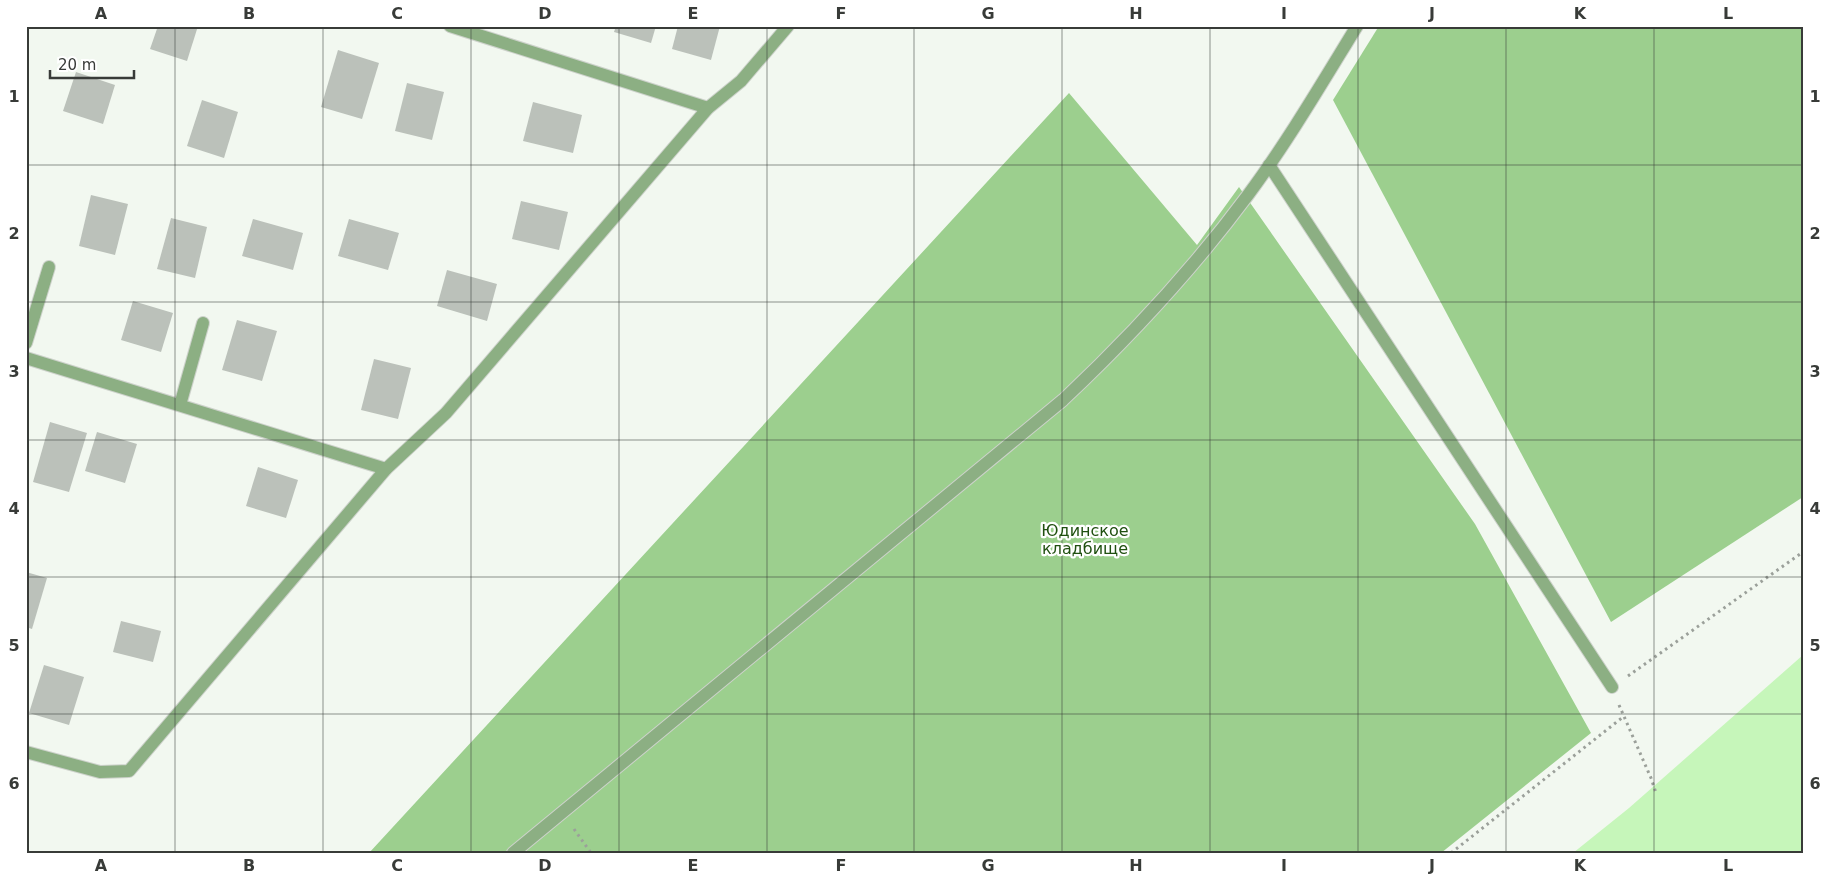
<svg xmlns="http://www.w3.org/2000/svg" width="1829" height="879" viewBox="0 0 1829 879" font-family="'DejaVu Sans',sans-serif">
<rect width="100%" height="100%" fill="#f2f8f0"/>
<!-- green -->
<polygon fill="#c6f6ba" points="1803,655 1803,853 1573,853 1629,808"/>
<!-- forest -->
<g fill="#9ccf8e">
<polygon points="1379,26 1803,26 1803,497 1611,622 1333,100"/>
<polygon points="1069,93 1197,245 1239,187 1475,524 1591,733 1441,853 369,853"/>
</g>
<!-- building -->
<g fill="#bbc1ba">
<polygon points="158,26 198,26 187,61 150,49"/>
<polygon points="616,26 656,26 651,43 614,32"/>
<polygon points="678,26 720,26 711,60 672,49"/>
<polygon points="338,50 379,63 362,119 321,107"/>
<polygon points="76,72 115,85 103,124 63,111"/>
<polygon points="407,83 444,92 432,140 395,131"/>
<polygon points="202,100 238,112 224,158 187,146"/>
<polygon points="533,102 582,115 573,153 523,141"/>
<polygon points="91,195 128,204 115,255 79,246"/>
<polygon points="521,201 568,212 559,250 512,239"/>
<polygon points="171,218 207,227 195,278 157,269"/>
<polygon points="253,219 303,233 293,270 242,256"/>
<polygon points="349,219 399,233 388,270 338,256"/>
<polygon points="447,270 497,284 487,321 437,306"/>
<polygon points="133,301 173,313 161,352 121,340"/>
<polygon points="237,320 277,331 262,381 222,370"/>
<polygon points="374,359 411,368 398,419 361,410"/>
<polygon points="50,422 87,433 69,492 33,482"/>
<polygon points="97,432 137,444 125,483 85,471"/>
<polygon points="258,467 298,480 286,518 246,506"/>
<polygon points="26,572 47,578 32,629 26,627"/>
<polygon points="121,621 161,631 153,662 113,652"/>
<polygon points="44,665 84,677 69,725 29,713"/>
</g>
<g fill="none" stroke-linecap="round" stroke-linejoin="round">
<defs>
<g id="minor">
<polyline points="450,26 708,108"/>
<polyline points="1269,165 1612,687"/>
<polyline points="26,343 49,267"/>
<polyline points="26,358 386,469"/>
<polyline points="180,405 203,323"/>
<polyline points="26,752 100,772 129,771 386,469 446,413 708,108 741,81 788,26"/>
<path d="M513,853L1063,400C1130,337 1193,269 1248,195C1288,141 1322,83 1357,26"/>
</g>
</defs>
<!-- minor casing -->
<use href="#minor" stroke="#cdd2cb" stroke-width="14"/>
<!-- path -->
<g stroke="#9ba09a" stroke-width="3" stroke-dasharray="2.5 4" stroke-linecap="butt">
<polyline points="1628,676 1803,552"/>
<polyline points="1619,705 1651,778 1656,793"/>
<polyline points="574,829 591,853"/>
<polyline points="1451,853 1623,717"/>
</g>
<!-- minor -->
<use href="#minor" stroke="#8caf83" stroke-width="12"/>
</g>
<!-- grid -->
<path fill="none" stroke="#383b38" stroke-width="1" stroke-opacity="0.55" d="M175,26V853M323,26V853M471,26V853M619,26V853M767,26V853M914,26V853M1062,26V853M1210,26V853M1358,26V853M1506,26V853M1654,26V853M26,165H1803M26,302H1803M26,440H1803M26,577H1803M26,714H1803"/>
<g text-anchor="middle" stroke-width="4.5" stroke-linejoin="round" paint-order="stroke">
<!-- park labels -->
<g font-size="16" fill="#205010" stroke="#fff">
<text x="1085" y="536">Юдинское<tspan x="1085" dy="18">кладбище</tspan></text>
</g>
</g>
<!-- border -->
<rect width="1829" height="879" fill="none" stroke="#ffffff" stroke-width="55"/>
<!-- scale -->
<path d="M50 70v8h84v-8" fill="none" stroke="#383b38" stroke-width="2.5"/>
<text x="58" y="70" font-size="15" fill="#383b38" stroke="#ffffff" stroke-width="4" paint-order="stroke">20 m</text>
<rect x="28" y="28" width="1774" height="824" fill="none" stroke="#383b38" stroke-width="2"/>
<g font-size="16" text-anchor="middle" font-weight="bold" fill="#383b38">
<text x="101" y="19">A</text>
<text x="249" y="19">B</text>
<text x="397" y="19">C</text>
<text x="545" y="19">D</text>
<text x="693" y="19">E</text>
<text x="841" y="19">F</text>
<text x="988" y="19">G</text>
<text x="1136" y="19">H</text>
<text x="1284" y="19">I</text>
<text x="1432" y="19">J</text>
<text x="1580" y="19">K</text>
<text x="1728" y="19">L</text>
<text x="14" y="102">1</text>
<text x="1815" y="102">1</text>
<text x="14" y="239">2</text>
<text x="1815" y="239">2</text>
<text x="14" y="377">3</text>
<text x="1815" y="377">3</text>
<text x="14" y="514">4</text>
<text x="1815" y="514">4</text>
<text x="14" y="651">5</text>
<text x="1815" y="651">5</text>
<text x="14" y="789">6</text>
<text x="1815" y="789">6</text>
<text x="101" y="871">A</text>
<text x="249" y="871">B</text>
<text x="397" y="871">C</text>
<text x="545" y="871">D</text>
<text x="693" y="871">E</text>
<text x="841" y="871">F</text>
<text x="988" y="871">G</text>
<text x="1136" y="871">H</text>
<text x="1284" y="871">I</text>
<text x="1432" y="871">J</text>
<text x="1580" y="871">K</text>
<text x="1728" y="871">L</text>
</g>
</svg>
